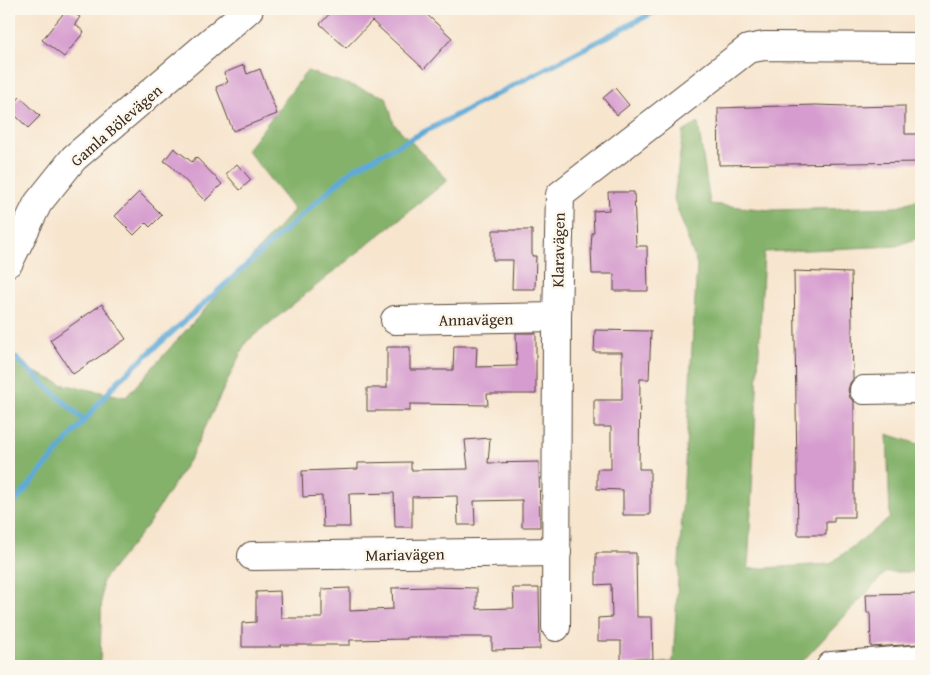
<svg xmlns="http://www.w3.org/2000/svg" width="930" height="675" viewBox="0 0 930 675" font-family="'Gentium Book Plus',serif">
<rect width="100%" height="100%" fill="#fbf7ec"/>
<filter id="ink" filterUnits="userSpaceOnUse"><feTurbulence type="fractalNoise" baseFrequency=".02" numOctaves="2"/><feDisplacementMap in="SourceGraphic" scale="10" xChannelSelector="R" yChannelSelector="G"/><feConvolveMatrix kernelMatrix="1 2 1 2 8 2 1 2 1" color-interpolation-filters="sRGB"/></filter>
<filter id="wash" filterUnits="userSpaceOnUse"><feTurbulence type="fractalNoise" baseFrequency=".0096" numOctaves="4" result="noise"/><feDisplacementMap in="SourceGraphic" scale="20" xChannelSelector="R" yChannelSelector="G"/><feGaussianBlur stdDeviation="1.12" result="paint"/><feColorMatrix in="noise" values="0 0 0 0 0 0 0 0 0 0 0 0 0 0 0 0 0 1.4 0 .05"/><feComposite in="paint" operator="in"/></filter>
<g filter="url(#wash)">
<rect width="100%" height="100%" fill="#f7e5ce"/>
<!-- forest -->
<g fill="#84b26b" stroke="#606e44">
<polygon points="307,71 386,97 394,124 448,180 246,342 191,457 147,526 102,581 100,666 9,666 9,360 61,384 126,397 294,210 247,150"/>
<polygon points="698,123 710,204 770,210 896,207 921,198 921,237 896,246 764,252 748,569 830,564 890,518 887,434 921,445 921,564 914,572 886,572 798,666 631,666 673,662 697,265 674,199 683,132"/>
</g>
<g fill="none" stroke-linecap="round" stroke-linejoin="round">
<!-- stream -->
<g stroke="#5faad7" stroke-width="5.5">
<polyline points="9,352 85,421"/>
<polyline points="9,509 118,381 353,169 660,9"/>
</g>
</g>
<g id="blocks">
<!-- building -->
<g fill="#d69ccf">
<polygon points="67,9 80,17 75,24 84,32 64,57 42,40"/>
<polygon points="334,9 421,9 452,38 424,69 372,21 346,48 320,24"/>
<polygon points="244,65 247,74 260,69 277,114 233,131 216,87 228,82 224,73"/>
<polygon points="615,88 629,105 617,115 603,98"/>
<polygon points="20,97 40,116 28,128 9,109"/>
<polygon points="816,105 846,106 846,107 905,106 905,134 921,134 921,162 719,165 718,108"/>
<polygon points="174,148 192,162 196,157 222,184 205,201 171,166 164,161"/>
<polygon points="237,164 251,180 240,190 226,174"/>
<polygon points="139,192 162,215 150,227 146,223 134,235 115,216"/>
<polygon points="608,192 634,192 636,246 647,246 648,291 614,291 614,274 592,274 591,247 592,233 594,233 593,211 609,210"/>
<polygon points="493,230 532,230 532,256 536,256 535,289 512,289 513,260 493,260"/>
<polygon points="794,271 851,273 853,379 850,383 848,390 850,398 854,401 854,517 834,517 834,522 826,522 826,535 798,535"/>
<polygon points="102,304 126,339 73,374 50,340"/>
<polygon points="595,330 651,331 649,379 640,379 639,469 650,469 650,515 623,515 623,490 597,489 597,469 611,469 611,427 594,427 594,400 622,400 622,352 594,352"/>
<polygon points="516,333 536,333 536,394 487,394 488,405 410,404 410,411 367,411 367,388 387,388 387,347 410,347 410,370 453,370 454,346 477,346 476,367 517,366"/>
<polygon points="490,438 488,463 539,462 540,527 522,527 522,500 474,501 475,525 458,525 457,496 412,497 412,527 395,527 394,493 349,494 350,527 323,527 322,496 303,497 302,471 358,469 358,463 411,462 411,470 468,469 465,440"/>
<polygon points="596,553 636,553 637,617 652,617 653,663 621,664 621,641 598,641 598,618 612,617 611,584 596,585"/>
<polygon points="432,587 477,588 477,609 514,608 513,588 539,588 540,649 492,650 492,637 407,637 407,639 350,640 350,645 281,645 281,647 242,647 242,623 256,622 256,592 280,591 281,618 322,618 322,589 350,588 350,611 393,609 392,588"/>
<polygon points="921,593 921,644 871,647 870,613 867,613 866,594"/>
</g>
</g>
</g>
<g filter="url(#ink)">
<use href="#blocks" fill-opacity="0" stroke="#574638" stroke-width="1"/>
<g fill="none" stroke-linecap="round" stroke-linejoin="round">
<defs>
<g id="minor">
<polyline points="9,262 38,203 74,158 249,9"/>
<polyline points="395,320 557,317"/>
<polyline points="864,390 921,389"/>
<polyline points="252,556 557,552"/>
<polyline points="556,627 557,317 560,195 748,49 764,46 921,47"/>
<polyline points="831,666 921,659"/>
</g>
</defs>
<!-- minor casing -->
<use href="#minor" stroke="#574638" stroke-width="30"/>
<!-- minor -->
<use href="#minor" stroke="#fff" stroke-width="28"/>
</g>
</g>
<g text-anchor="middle" stroke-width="5" stroke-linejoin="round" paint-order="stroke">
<!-- street labels -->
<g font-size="16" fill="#3b2a1e" stroke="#fbf7ec">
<text transform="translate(116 125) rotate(-41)" y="6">Gamla Bölevägen</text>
<text transform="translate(558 250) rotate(-89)" y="6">Klaravägen</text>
<text transform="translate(476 319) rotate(-1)" y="6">Annavägen</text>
<text transform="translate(405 554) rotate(-1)" y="6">Mariavägen</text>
</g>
</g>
<!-- margin -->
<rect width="930" height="675" fill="none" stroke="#fbf7ec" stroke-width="30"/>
</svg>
